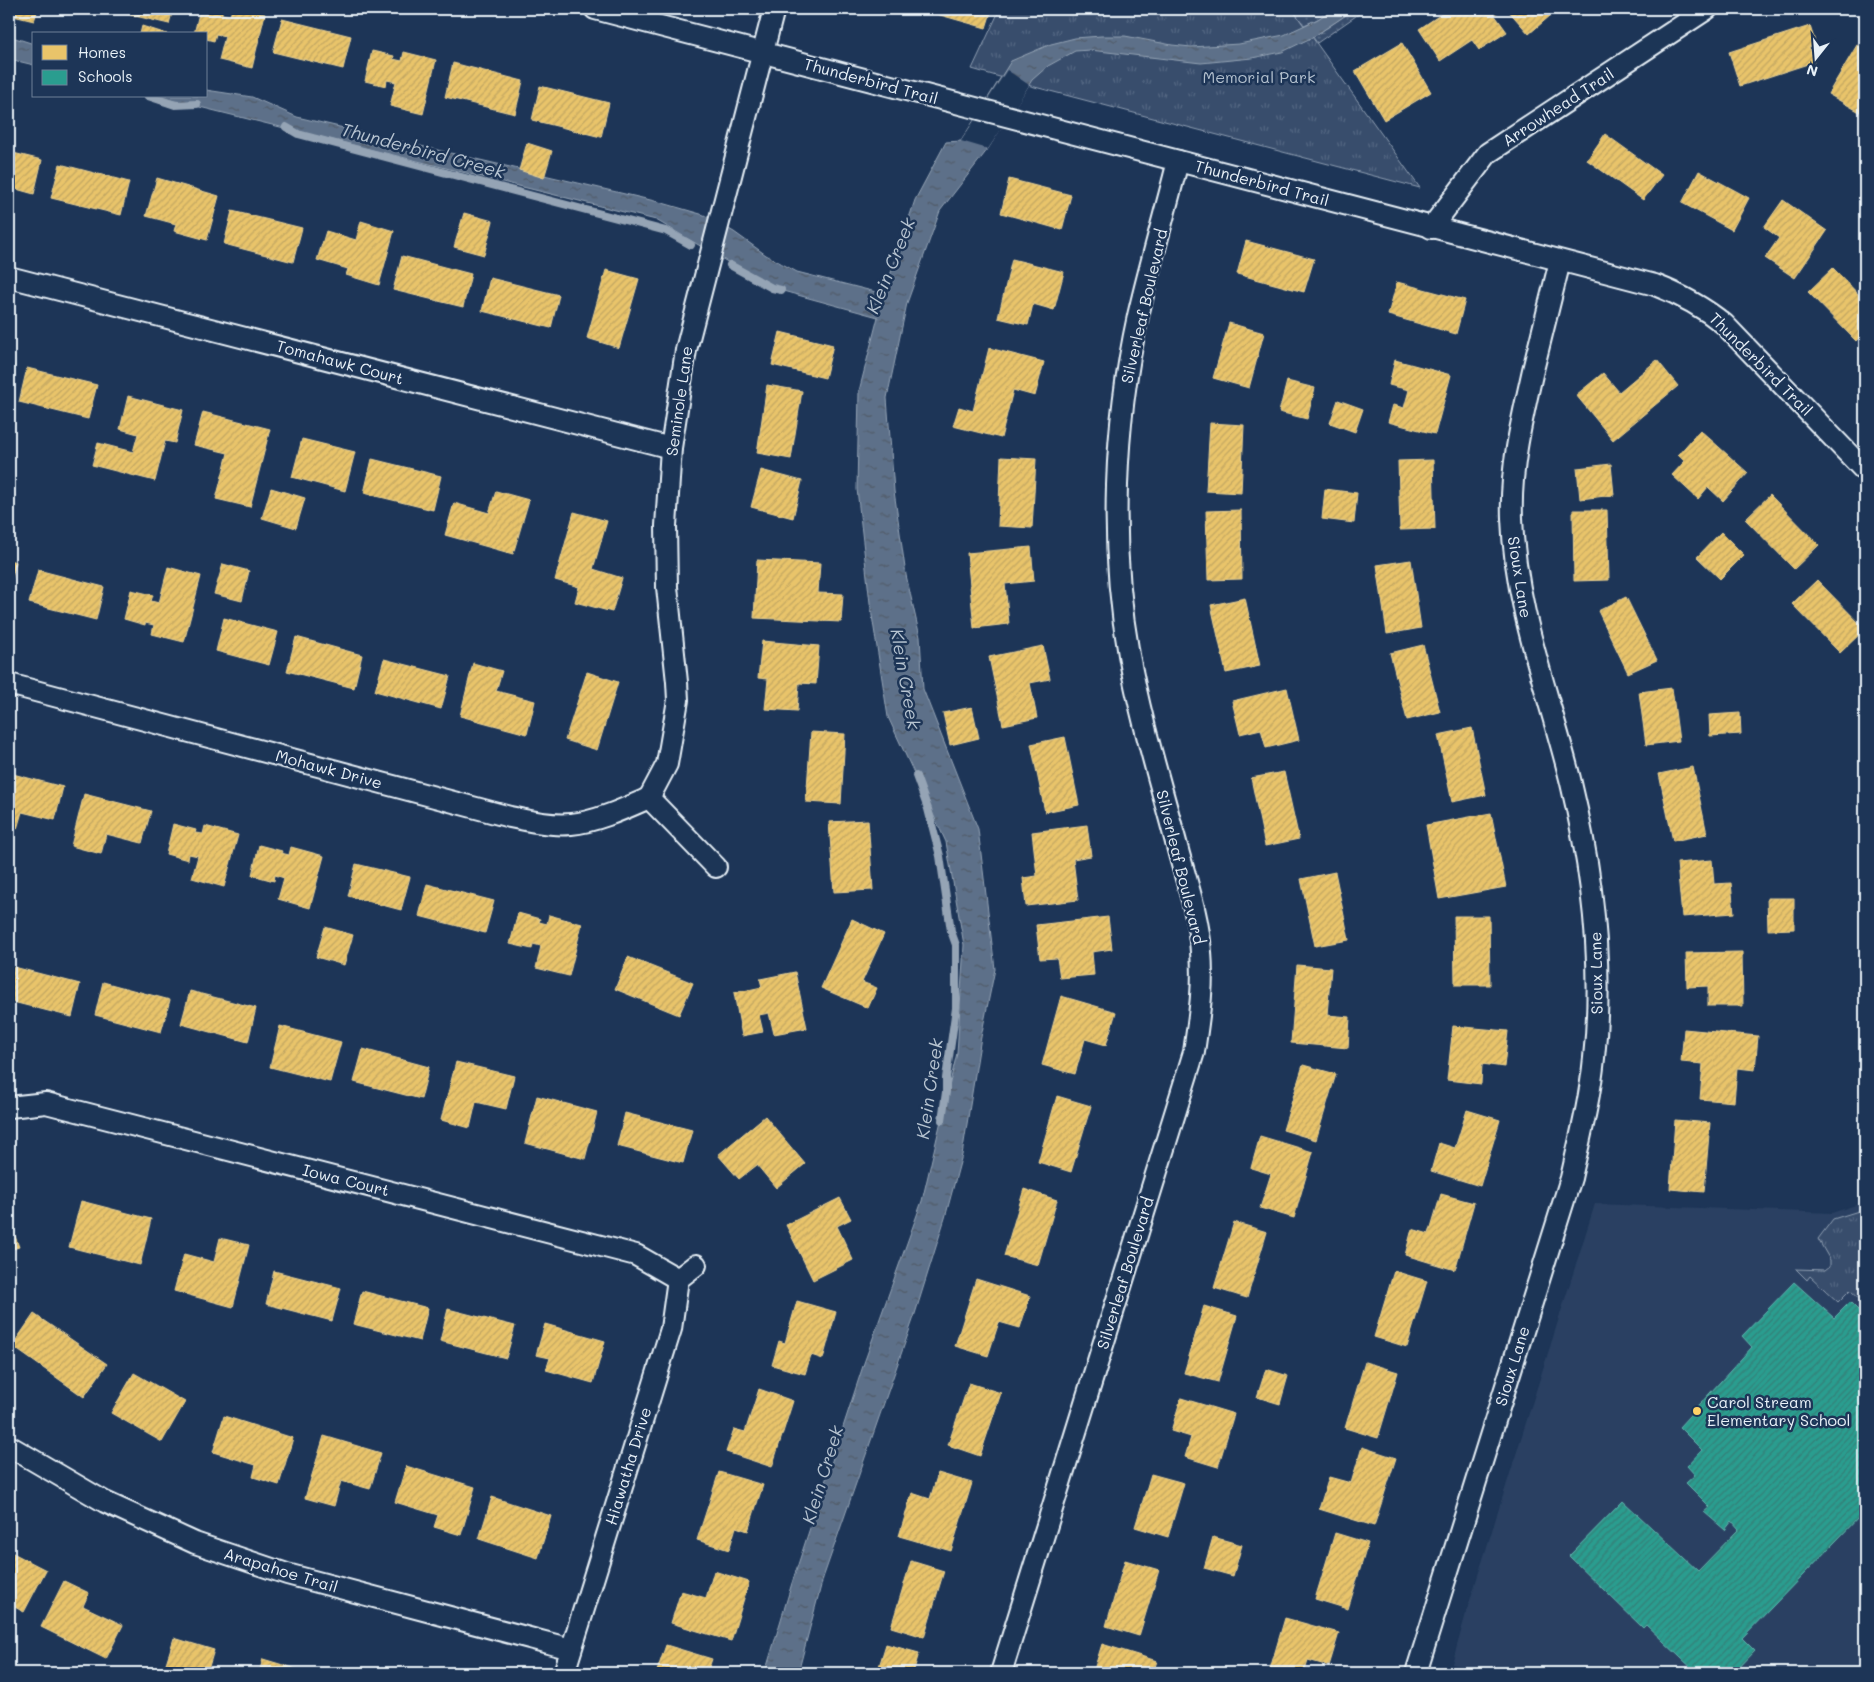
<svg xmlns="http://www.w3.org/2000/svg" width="1874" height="1682" viewBox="0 0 1874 1682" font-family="Mali,sans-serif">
<defs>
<pattern id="grass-dots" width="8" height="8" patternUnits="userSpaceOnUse" patternTransform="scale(1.25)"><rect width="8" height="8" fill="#374d6c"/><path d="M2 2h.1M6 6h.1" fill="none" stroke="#546782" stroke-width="1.8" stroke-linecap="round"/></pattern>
<pattern id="park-tufts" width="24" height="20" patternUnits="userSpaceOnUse" patternTransform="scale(1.25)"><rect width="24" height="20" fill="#374d6c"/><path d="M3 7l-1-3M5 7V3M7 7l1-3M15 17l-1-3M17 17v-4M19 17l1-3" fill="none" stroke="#546782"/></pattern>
<pattern id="water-ripples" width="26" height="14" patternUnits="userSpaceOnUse" patternTransform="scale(1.25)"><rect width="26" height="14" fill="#5d7089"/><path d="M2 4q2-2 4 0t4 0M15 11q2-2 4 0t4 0" fill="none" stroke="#505a66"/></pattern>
<pattern id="homes-hatch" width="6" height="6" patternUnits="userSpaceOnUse" patternTransform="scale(1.25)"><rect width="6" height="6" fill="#e9c46a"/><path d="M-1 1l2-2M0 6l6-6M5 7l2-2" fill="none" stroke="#c0a562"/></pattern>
<pattern id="schools-hatch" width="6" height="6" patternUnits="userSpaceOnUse" patternTransform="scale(1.25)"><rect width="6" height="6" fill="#2a9d8f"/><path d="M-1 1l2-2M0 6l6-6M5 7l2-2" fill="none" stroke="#347f77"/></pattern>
</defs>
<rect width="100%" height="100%" fill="#1d3557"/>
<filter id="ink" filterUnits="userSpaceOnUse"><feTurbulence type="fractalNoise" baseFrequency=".02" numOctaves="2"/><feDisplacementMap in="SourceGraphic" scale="10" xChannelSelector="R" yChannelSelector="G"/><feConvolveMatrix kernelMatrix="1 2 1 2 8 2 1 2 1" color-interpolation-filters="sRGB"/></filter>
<g filter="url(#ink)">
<!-- built -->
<polygon fill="#2a4162" points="1865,1202 1865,1673 1491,1673 1452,1664 1467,1610 1595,1204 1832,1213"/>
<!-- grass -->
<g fill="url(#grass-dots)" stroke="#909fb2">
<polygon points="1292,9 1333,9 1318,19 1304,25"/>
<polygon points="1355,9 1366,9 1317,43 1313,37"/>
</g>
<!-- park -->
<g fill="url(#park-tufts)" stroke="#909fb2">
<polygon points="1000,9 1227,9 1237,12 1292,9 1420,188 1031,86 972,69"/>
<polygon points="1865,1209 1865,1304 1850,1290 1838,1302 1810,1276 1807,1280 1796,1269 1825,1270 1830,1266 1830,1260 1818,1239 1833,1219"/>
</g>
<!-- water -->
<g fill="url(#water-ripples)" stroke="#95a4b5">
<polygon points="1333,9 1355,9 1313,37 1282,52 1252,58 1201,63 1090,50 1075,51 1048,66 1032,80 988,149 940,211 907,303 887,398 894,491 906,575 920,637 923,689 978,829 995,969 981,1037 962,1155 945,1218 914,1317 823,1578 798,1673 765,1673 792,1583 864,1363 922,1201 957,1053 964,945 946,842 888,717 870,603 857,489 859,391 878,317 772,288 656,220 155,96 206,96 206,90 252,97 297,117 659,202 704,215 734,232 766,255 797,272 884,294 915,200 946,142 961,141 1011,61 1051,44 1075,38 1101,36 1125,36 1172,45 1191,47 1239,44 1284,35 1318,19"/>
<polygon points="9,36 34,44 34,65 9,59"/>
</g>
<!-- pier -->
<polygon fill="#1d3557" points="1007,70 1029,85 1009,118 988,149 961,141"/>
<!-- homes -->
<g fill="url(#homes-hatch)" stroke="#e9d295">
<polygon points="9,9 38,9 34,21 9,15"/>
<polygon points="106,9 173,9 169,24"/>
<polygon points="200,9 222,10 222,14 230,16 232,9 241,9 265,14 252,68 219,60 225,36 216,34 214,41 206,39 206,34 194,34"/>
<polygon points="919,9 992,9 986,28"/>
<polygon points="1449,9 1496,9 1498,12 1494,14 1507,32 1479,50 1472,40 1440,61 1419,29"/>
<polygon points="1507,9 1558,9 1529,34"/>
<polygon points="282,19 351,36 343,69 273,52"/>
<polygon points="142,26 167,34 140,34"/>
<polygon points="1810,26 1816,45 1809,47 1814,62 1740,86 1729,52"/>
<polygon points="1402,43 1431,92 1384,120 1355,71"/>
<polygon points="1857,45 1865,49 1865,115 1828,94"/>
<polygon points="372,51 394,56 393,59 402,61 404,52 436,60 423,114 390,106 396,82 387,80 386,86 365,81"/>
<polygon points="453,63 523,81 515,114 445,97"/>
<polygon points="540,86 609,103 601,137 532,120"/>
<polygon points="1605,134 1662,175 1643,200 1587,160"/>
<polygon points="527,143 552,151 544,178 519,170"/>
<polygon points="9,152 42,160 34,194 9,187"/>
<polygon points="60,164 129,182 121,215 51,198"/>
<polygon points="1699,171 1749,198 1732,230 1682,203"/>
<polygon points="157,178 219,196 207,240 174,231 176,224 146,216"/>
<polygon points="1009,179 1071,195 1062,230 1001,213"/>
<polygon points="1783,200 1827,231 1795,278 1765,258 1779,238 1764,227"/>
<polygon points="232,211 302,228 293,262 224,244"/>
<polygon points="464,213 493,221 484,255 454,247"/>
<polygon points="361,221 394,231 379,285 346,275 348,269 317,260 326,231 356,240"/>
<polygon points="1246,241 1314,259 1304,292 1237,274"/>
<polygon points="402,256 471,274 463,307 393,290"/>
<polygon points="1012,259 1064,272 1054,310 1033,304 1028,325 998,318"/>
<polygon points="1833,268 1865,301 1865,332 1856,341 1808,292"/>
<polygon points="606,270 639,279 619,348 587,338"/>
<polygon points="490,278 559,295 551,328 482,311"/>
<polygon points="1397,282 1465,300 1456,334 1388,315"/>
<polygon points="1229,323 1264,333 1249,388 1213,378"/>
<polygon points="780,332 833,345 825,378 772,365"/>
<polygon points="989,348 1044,362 1035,396 1013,390 1001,438 953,426 959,407 973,411"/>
<polygon points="1395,360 1451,375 1435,434 1388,422 1393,405 1404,408 1409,390 1389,385"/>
<polygon points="1657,360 1678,386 1613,440 1576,395 1603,373 1619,392"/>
<polygon points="9,364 14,365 9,383"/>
<polygon points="27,368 97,385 88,419 19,402"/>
<polygon points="1287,381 1315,388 1307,419 1279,412"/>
<polygon points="767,385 802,391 791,459 757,453"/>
<polygon points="128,396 183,410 175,443 165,441 155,481 92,465 98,443 133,452 138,434 120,429"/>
<polygon points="1338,400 1363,409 1355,432 1330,423"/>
<polygon points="203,412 270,429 250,507 216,499 228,453 194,445"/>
<polygon points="1210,423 1244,425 1241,493 1206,491"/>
<polygon points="1700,430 1748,473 1723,501 1708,487 1698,499 1672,475 1685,461 1678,455"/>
<polygon points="302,439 355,452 345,491 292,477"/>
<polygon points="1001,457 1036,459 1032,528 998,526"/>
<polygon points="372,459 441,476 433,510 364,493"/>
<polygon points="1433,460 1435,529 1400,530 1398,461"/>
<polygon points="1611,464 1614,495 1580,499 1577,468"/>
<polygon points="761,470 802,481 793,518 751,507"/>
<polygon points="271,488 305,498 296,528 262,518"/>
<polygon points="1325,489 1357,493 1354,523 1322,519"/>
<polygon points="496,491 529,500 513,554 445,535 454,503 489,513"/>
<polygon points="1770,495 1819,545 1794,569 1745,519"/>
<polygon points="1241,510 1242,579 1208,580 1206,511"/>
<polygon points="1573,510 1607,510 1609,580 1574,581"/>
<polygon points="574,512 607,521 593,569 622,578 612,612 575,602 579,587 555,580"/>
<polygon points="1721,532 1744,555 1720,579 1697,557"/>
<polygon points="1031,547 1034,581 1005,584 1009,624 974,628 967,553"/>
<polygon points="9,560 16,562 9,589"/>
<polygon points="757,560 820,563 818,593 843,594 841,622 754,618"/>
<polygon points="1411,560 1421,628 1387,634 1377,565"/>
<polygon points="223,564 249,571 242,601 214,594"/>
<polygon points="168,567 201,576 184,642 152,634 154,625 145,623 145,625 124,619 131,590 153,595 151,601 159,603"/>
<polygon points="38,570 104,587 96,620 29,603"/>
<polygon points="1817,580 1865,629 1840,653 1792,604"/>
<polygon points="1626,597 1657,660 1628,673 1598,611"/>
<polygon points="1245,598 1260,666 1226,673 1211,605"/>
<polygon points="224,618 278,632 269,665 216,651"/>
<polygon points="296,637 362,655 354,688 287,671"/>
<polygon points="762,641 819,646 816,684 799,683 797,711 765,709 768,679 758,678"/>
<polygon points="1423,645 1440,712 1407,720 1390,653"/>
<polygon points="1043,646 1050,679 1030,683 1037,718 1003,725 989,657"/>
<polygon points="384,659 450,676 441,709 375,691"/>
<polygon points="473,663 502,671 496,691 535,701 527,734 460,716"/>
<polygon points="587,672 618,682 597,750 565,740"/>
<polygon points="1287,688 1299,740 1266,748 1261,729 1240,734 1232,701"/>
<polygon points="1672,688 1679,741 1646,745 1639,692"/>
<polygon points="972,707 979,738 950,745 943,713"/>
<polygon points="1740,713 1741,734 1710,736 1709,715"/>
<polygon points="1472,728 1486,795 1452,802 1438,735"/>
<polygon points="811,732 845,734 841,804 806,802"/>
<polygon points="1065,737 1079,805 1045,812 1031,744"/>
<polygon points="1693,767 1707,834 1673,841 1659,774"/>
<polygon points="1284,772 1299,839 1265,846 1251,778"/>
<polygon points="9,773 63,787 55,820 22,812 17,829 9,826"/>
<polygon points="84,794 151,811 142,843 106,834 101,854 71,846"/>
<polygon points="1491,813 1506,887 1439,899 1426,825"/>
<polygon points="868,820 873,890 834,892 829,822"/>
<polygon points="173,824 196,830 195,833 203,834 205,826 238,835 224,887 192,878 198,856 189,854 188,860 166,854"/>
<polygon points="1087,825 1091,856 1073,859 1078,900 1026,906 1023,878 1037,876 1032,832"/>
<polygon points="259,845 282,851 281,853 289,855 291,847 324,856 310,908 278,899 284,878 275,875 274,881 252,875"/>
<polygon points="1712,860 1714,884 1731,883 1734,913 1682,917 1677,863"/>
<polygon points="356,864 410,877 401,910 348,896"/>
<polygon points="1335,872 1349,940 1315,946 1301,879"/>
<polygon points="427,884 494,901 485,933 419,916"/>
<polygon points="1767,898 1794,898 1794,929 1768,930"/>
<polygon points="518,913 540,919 539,922 547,924 549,915 582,924 569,976 536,968 541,946 533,944 532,949 510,944"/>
<polygon points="1454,916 1489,916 1490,985 1455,985"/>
<polygon points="1108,917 1112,949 1092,952 1094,975 1060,978 1057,958 1040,959 1036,925"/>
<polygon points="852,919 884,934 862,982 877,988 868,1008 821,988"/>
<polygon points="325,927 353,935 344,965 316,957"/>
<polygon points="1742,952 1743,1006 1708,1006 1708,986 1687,987 1686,953"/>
<polygon points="628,957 693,983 679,1015 615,989"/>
<polygon points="1297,965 1331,968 1327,1015 1350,1017 1348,1048 1291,1043"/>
<polygon points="14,967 80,984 72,1017 9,1001 9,985"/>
<polygon points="795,972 807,1028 774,1034 769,1013 759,1015 763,1032 742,1036 734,993 762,987 760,979"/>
<polygon points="103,982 170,1000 161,1032 95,1015"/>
<polygon points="190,991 256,1008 248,1042 181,1024"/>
<polygon points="1061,996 1116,1012 1106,1045 1085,1039 1075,1074 1042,1065"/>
<polygon points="280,1026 341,1042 330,1082 270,1067"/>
<polygon points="1453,1026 1508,1031 1504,1067 1482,1064 1481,1084 1447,1080"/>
<polygon points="1684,1029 1758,1036 1755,1070 1737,1068 1734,1102 1700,1099 1703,1064 1681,1062"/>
<polygon points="363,1049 429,1067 421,1099 354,1082"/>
<polygon points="456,1062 514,1076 506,1109 476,1102 470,1128 441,1120"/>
<polygon points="1303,1065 1336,1074 1316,1140 1283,1130"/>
<polygon points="537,1096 597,1112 585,1159 525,1143"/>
<polygon points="1057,1096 1091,1106 1071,1172 1038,1162"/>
<polygon points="1467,1110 1500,1120 1480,1186 1431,1171 1439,1143 1455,1148"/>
<polygon points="625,1113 692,1130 683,1163 617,1146"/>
<polygon points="765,1116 805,1164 776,1188 757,1165 739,1179 718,1155"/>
<polygon points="1675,1120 1710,1123 1704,1192 1670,1189"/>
<polygon points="1260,1136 1313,1152 1294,1218 1260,1208 1271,1174 1251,1168"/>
<polygon points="1024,1189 1057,1200 1038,1265 1004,1256"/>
<polygon points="1441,1194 1474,1203 1455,1270 1405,1255 1412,1229 1429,1234"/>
<polygon points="840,1198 851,1219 837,1226 853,1260 813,1280 786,1225"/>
<polygon points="81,1201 151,1219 140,1265 69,1247"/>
<polygon points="9,1220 19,1247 9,1250"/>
<polygon points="1234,1222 1267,1232 1247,1298 1214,1288"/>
<polygon points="220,1238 249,1245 233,1307 174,1291 184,1254 214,1262"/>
<polygon points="274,1271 341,1288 332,1321 266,1304"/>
<polygon points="1394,1271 1427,1281 1407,1347 1374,1337"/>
<polygon points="976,1279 1030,1296 1020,1328 999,1322 988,1356 955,1346"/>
<polygon points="362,1291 428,1308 420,1341 353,1324"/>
<polygon points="797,1301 836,1312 823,1359 811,1355 805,1374 772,1365 779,1341 785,1343"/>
<polygon points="1204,1306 1237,1316 1218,1382 1184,1373"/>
<polygon points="448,1309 515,1326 506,1358 440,1341"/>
<polygon points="34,1314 107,1364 84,1397 12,1346"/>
<polygon points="545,1324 605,1341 593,1383 546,1370 550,1358 536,1355"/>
<polygon points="1365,1362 1398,1372 1378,1438 1345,1428"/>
<polygon points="1266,1369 1288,1376 1280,1404 1257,1397"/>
<polygon points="134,1373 185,1402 162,1442 111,1413"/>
<polygon points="969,1383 1001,1393 980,1456 948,1445"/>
<polygon points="759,1389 793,1401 772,1467 726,1452 734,1429 745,1432"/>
<polygon points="1181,1398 1234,1414 1218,1467 1185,1457 1191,1437 1171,1431"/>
<polygon points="224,1416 293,1438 279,1485 253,1477 256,1465 213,1452"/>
<polygon points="324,1436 381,1453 370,1489 341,1481 334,1506 305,1498"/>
<polygon points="1362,1447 1396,1458 1374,1526 1319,1509 1329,1477 1351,1483"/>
<polygon points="406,1466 475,1487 461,1535 434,1527 438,1515 395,1502"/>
<polygon points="719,1472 763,1485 748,1531 736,1527 729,1550 697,1540"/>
<polygon points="938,1473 972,1483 951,1551 899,1536 912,1493 930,1499"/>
<polygon points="1151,1474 1184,1483 1168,1537 1135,1527"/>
<polygon points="492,1497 551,1516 538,1558 479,1539"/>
<polygon points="1335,1533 1368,1543 1348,1609 1315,1599"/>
<polygon points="1213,1537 1242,1545 1233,1576 1204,1568"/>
<polygon points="9,1551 46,1570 24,1612 9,1604"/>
<polygon points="1125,1560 1159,1570 1139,1636 1106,1626"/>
<polygon points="911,1561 944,1571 924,1637 891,1627"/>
<polygon points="714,1571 749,1582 731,1641 671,1623 681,1591 706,1598"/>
<polygon points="64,1581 89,1593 83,1606 123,1625 106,1659 41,1627"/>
<polygon points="1285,1618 1339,1633 1329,1666 1308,1660 1304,1673 1284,1673 1270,1669"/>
<polygon points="174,1638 214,1650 207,1673 163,1673"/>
<polygon points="886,1644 919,1653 913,1673 877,1673"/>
<polygon points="1102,1644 1157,1661 1153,1673 1093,1673"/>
<polygon points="666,1645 712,1659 707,1673 664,1673 657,1671"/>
<polygon points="263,1659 303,1671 303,1673 259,1673"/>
</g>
<!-- schools -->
<polygon fill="url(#schools-hatch)" stroke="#63b6ae" points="1794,1282 1834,1318 1850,1302 1865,1317 1865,1511 1742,1638 1755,1651 1734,1673 1697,1673 1646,1625 1643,1628 1569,1556 1623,1501 1698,1571 1739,1529 1732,1521 1725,1530 1704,1512 1710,1507 1686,1483 1695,1475 1687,1466 1702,1450 1679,1427 1752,1347 1742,1336"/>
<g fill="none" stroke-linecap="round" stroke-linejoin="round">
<!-- stream -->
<g stroke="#95a4b5" stroke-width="8">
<polyline points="148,96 175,105 197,104"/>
<polyline points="286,127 298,134 666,231 691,245"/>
<polyline points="730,265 772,288 781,290"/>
<polyline points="916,776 928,809 940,856 951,931 956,945 956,1008 946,1078 946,1092 942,1120"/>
</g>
<defs>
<g id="street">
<path d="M595,9L1655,285C1681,295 1702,306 1724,324L1865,471"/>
<polyline points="1431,228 1488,153 1707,9"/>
<polyline points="9,277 671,448"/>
<path d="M9,684L510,817C530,821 551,826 571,824C596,822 626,808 649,798"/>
<polyline points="649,798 667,764 678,700 677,682 667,587 666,526 671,448 686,350 774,9"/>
<polyline points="649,798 716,867"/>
<polyline points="9,1107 46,1103 636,1255 678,1279"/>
<polyline points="9,1446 105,1502 195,1543 287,1574 571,1649"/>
<polyline points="564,1673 671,1329 678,1279 696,1265"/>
<path d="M1001,1673L1194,1052C1199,1017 1204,987 1201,952C1199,919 1188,886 1179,854C1162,788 1141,722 1129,655C1109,544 1114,426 1138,316C1150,264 1165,213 1178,161"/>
<path d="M1416,1673L1571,1178C1580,1138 1590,1099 1594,1058C1604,965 1593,874 1571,783C1550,696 1515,610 1512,518C1510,468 1522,419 1533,370C1542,334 1551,297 1560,261"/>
</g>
</defs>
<!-- street casing -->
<use href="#street" stroke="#e8f1f8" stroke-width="24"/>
<!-- street -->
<use href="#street" stroke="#1d3557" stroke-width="20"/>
</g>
</g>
<!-- markers -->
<circle fill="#ffd166" stroke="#1d3557" stroke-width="2" cx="1697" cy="1411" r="5"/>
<g text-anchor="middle" stroke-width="5" stroke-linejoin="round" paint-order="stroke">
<!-- park labels -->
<g font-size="16" fill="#b3c0ce" stroke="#1d3557">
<text x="1259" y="83">Memorial Park</text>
</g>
<!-- street labels -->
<g font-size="16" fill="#e8f1f8" stroke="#1d3557">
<text transform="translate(871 81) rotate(15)" y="6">Thunderbird Trail</text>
<text transform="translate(1558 107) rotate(-33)" y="6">Arrowhead Trail</text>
<text transform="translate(1262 183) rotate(15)" y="6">Thunderbird Trail</text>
<text transform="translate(1144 306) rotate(-77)" y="6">Silverleaf Boulevard</text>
<text transform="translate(340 362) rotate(15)" y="6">Tomahawk Court</text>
<text transform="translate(1761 364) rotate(45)" y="6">Thunderbird Trail</text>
<text transform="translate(679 401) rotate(-82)" y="6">Seminole Lane</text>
<text transform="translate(1520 577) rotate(81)" y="6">Sioux Lane</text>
<text transform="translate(329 769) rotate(15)" y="6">Mohawk Drive</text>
<text transform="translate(1181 867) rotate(76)" y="6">Silverleaf Boulevard</text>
<text transform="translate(1596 973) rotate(-91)" y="6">Sioux Lane</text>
<text transform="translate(346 1180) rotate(14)" y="6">Iowa Court</text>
<text transform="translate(1125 1273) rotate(-73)" y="6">Silverleaf Boulevard</text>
<text transform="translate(1512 1366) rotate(-73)" y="6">Sioux Lane</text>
<text transform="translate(628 1466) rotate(-73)" y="6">Hiawatha Drive</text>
<text transform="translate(281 1570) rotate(17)" y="6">Arapahoe Trail</text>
</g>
<!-- poi labels -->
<g font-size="16" fill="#e8f1f8" stroke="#1d3557" text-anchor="start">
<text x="1707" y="1408">Carol Stream<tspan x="1707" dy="18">Elementary School</tspan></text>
</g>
<!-- water labels -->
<g font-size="18" font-style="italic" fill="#b7c4d1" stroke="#1d3557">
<text transform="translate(423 151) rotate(15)" y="6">Thunderbird Creek</text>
<text transform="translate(891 266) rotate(-68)" y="6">Klein Creek</text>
<text transform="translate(905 679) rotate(80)" y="6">Klein Creek</text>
<text transform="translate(930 1089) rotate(-82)" y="6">Klein Creek</text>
<text transform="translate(823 1475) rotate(-73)" y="6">Klein Creek</text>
</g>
</g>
<!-- margin -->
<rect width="1874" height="1682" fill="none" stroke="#1d3557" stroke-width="30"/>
<rect x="15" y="15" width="1844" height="1652" fill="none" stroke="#e8f1f8" stroke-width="2" filter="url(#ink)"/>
<!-- legend -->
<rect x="32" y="32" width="175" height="65" fill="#1d3557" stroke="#6e8097"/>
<rect x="42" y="45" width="25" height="15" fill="#e9c46a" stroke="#6e8097"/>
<text x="78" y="58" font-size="15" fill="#e8f1f8">Homes</text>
<rect x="42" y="70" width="25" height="15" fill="#2a9d8f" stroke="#6e8097"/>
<text x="78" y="82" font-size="15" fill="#e8f1f8">Schools</text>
<!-- north arrow -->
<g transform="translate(1816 58) rotate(197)" stroke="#1d3557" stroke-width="4" paint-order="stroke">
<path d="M0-4L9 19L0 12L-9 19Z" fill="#e8f1f8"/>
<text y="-8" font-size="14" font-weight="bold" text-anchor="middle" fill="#e8f1f8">N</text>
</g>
</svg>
